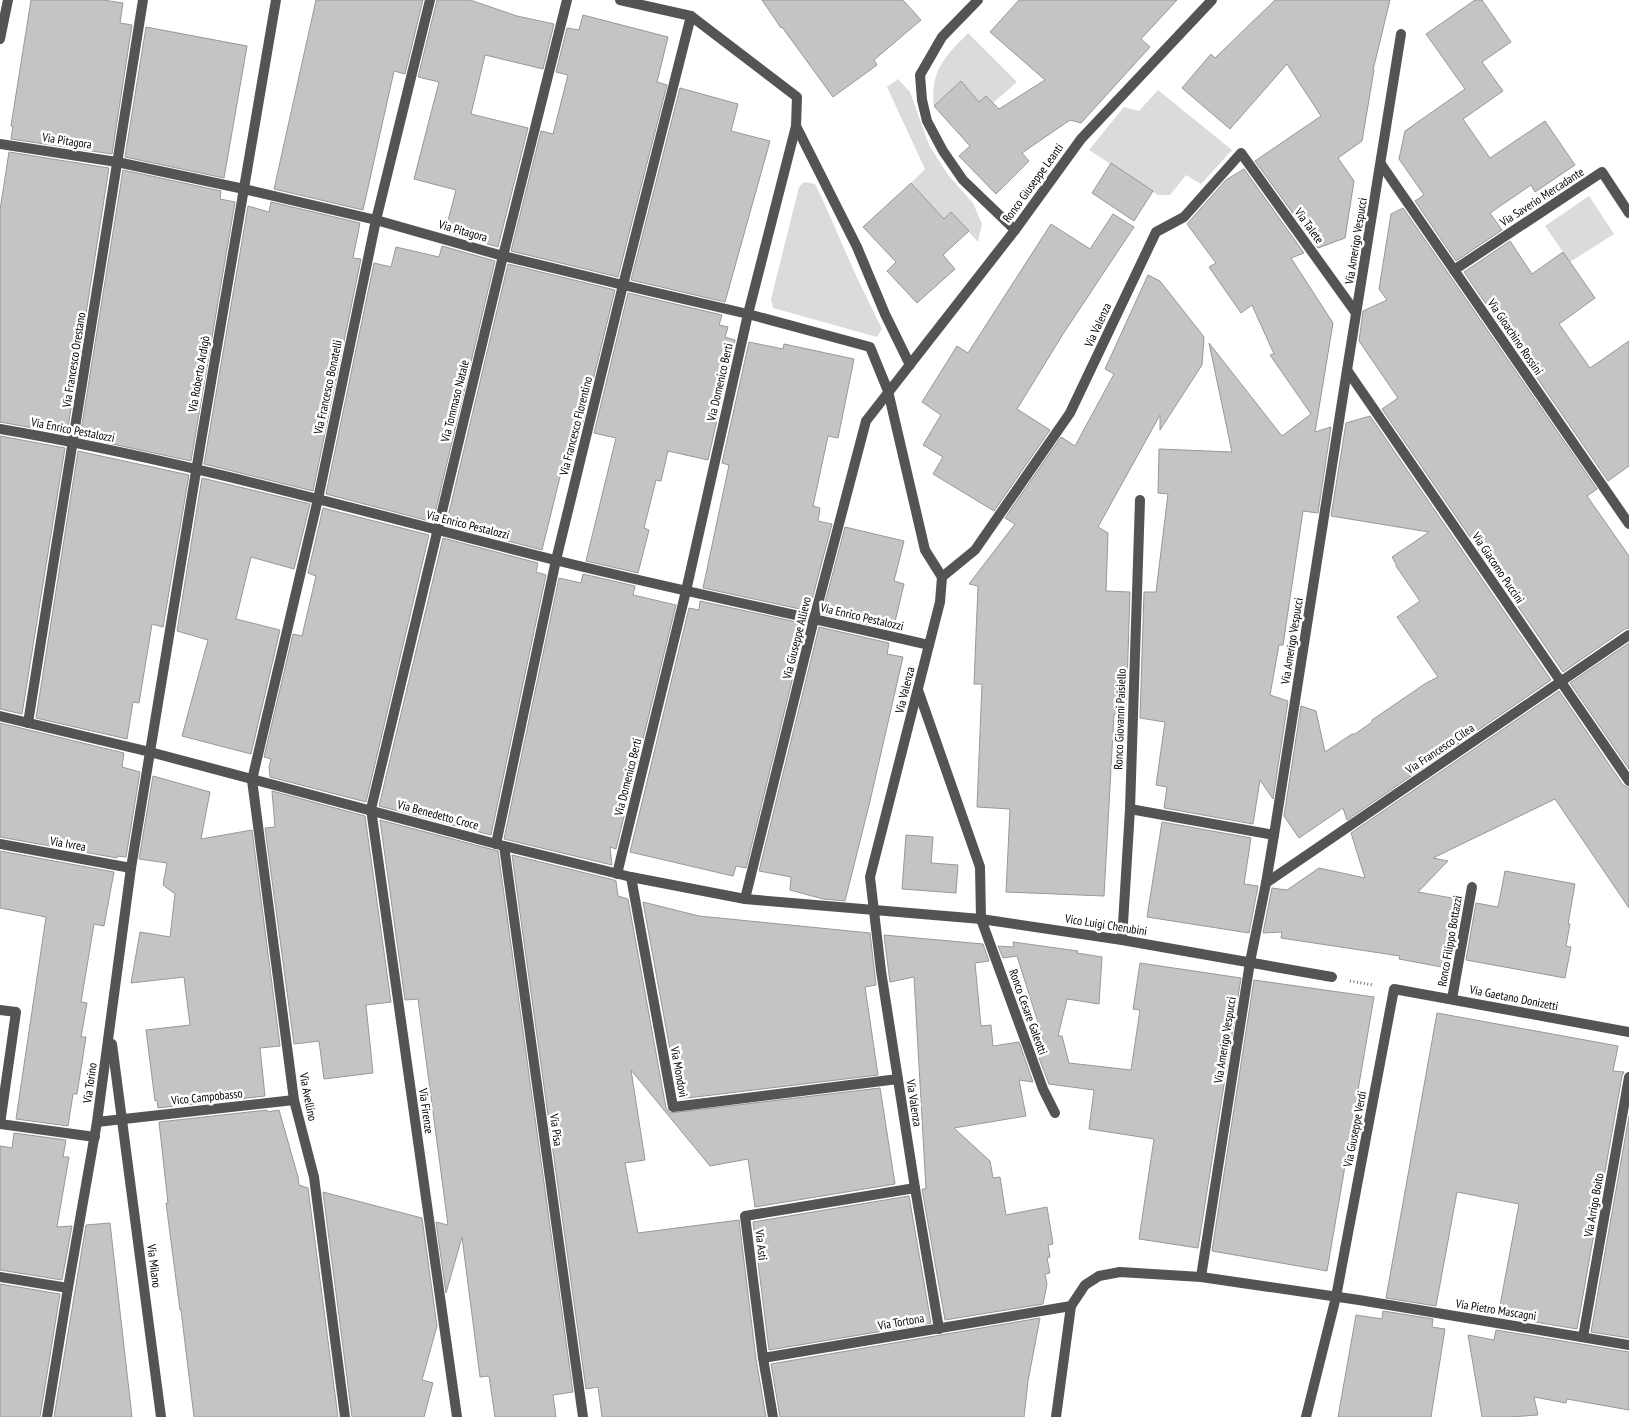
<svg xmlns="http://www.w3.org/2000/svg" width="1629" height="1417" viewBox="0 0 1629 1417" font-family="'PT Sans Narrow',sans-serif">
<rect width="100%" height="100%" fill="#fff"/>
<!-- green -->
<g fill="#dbdbdb">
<path d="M968,33L1017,82L993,103L979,102L961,82L934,106C930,70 945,57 968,33Z"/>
<polygon points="898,79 910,92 929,145 948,175 973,203 982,224 978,242 951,212 944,219 911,183 925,169 887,87"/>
<polygon points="1158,90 1232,150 1201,184 1186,175 1170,195 1158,195 1089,150 1124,107 1139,111"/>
<polygon points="804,182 815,184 821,196 858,280 882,329 877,337 773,308 771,299 799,187"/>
<polygon points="1589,196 1614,234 1570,262 1545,226"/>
</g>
<!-- building -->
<g fill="#c4c4c4" stroke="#989898">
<polygon points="31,0 103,0 123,3 120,23 132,25 112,154 11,139 13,126 11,126"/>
<polygon points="316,0 423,0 405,74 394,71 363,210 274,189"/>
<polygon points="437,0 470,0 517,16 554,24 543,69 485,55 471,114 528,128 498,247 445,232 456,190 414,179 439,82 418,77"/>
<polygon points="762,0 903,0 921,20 874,60 877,65 833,97 782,27 781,28"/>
<polygon points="1019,0 1177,0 1141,39 1150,47 1081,123 1070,120 1022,153 1029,161 996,194 959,156 970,146 934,106 961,81 979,102 986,96 999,109 1045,80 990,32"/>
<polygon points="1275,0 1390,0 1373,70 1374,70 1362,141 1338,158 1354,181 1345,238 1318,248 1255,161 1321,116 1287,64 1230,129 1182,88 1211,54 1215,58"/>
<polygon points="1475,0 1482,0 1511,42 1482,62 1503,91 1463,119 1490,158 1545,121 1575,165 1535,192 1531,185 1490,213 1502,230 1456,261 1415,201 1424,195 1399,159 1405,131 1465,89 1426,34"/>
<polygon points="583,15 668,37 657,82 667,85 618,277 511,251 541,131 553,134 568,75 556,72 567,28 579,30"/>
<polygon points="146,27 247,46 224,178 125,157"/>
<polygon points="680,88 738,104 731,131 770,141 725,302 631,280"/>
<polygon points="9,152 109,168 67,434 0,422 0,210"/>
<polygon points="1111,163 1153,191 1134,221 1092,193"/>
<polygon points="1244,169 1304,253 1291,258 1333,323 1315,432 1331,427 1318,513 1303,511 1283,645 1279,645 1270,695 1288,701 1273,799 1260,780 1253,824 1164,808 1167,787 1156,785 1165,722 1140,718 1144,592 1156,592 1168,494 1158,493 1159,449 1232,452 1209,343 1282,436 1311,414 1270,355 1274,354 1252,305 1241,313 1209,267 1216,263 1187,224 1226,180"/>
<polygon points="123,170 221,191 220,199 235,202 191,461 80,437"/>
<polygon points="911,183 944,219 951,212 969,231 943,255 955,269 917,303 887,271 896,262 863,227"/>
<polygon points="271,202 360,223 353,258 361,259 313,491 204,464 248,206 269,212"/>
<polygon points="1403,208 1597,489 1587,496 1629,556 1629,628 1625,629 1563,672 1382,409 1398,398 1359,341 1363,311 1387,300 1379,289 1391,214"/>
<polygon points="1113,214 1134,227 1063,334 1017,409 1050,430 994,511 933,474 943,457 923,445 941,415 922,402 957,346 968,353 1051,224 1090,249"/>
<polygon points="1510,241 1532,274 1563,252 1595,298 1559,324 1590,368 1629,341 1629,466 1608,481 1464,272"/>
<polygon points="442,246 495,261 433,522 326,494 374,263 391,267 396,247 439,257"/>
<polygon points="508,264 615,290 581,430 572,428 542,550 446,525"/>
<polygon points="1148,275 1160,281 1204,337 1202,365 1160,430 1160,415 1098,527 1108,533 1106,591 1130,592 1126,716 1114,714 1104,896 1006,892 1010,809 977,807 982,684 974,684 978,586 969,584 1015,524 1005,518 1061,437 1075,446 1114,374 1105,369"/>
<polygon points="628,293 722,315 719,325 728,327 725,337 735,340 708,460 668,451 661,481 656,480 644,528 649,530 638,573 586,561 616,438 594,433"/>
<polygon points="749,342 783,349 784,344 854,359 838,438 828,436 813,506 820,508 818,521 832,524 809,611 703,588 729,465 722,463"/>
<polygon points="1370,416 1551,680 1347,820 1343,808 1299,838 1284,816 1301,706 1316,711 1325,752 1352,734 1355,734 1372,722 1372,720 1426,683 1438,677 1397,617 1420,601 1396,566 1396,564 1392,557 1429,532 1331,516 1346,423"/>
<polygon points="0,436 65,448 22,714 0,709"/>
<polygon points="78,451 189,475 163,627 152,624 139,703 133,702 127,739 36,718"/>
<polygon points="202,478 310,504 294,569 251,557 236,619 280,630 251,754 182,736 208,640 177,631"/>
<polygon points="323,508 429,535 366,802 270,777 269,767 271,759 264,757 293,634 302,636 316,576 308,573"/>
<polygon points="845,527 904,541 894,581 904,584 893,630 822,614"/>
<polygon points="443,538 538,563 536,572 546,575 491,835 379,806"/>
<polygon points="583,574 635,586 633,595 676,605 616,849 610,847 612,865 504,839 559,578 581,583"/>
<polygon points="700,601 806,624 746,868 736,866 733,876 630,852 689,608 699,610"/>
<polygon points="819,627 889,643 887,654 903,657 870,801 845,901 823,899 790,890 791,877 759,871"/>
<polygon points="1629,643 1629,769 1570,683"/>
<polygon points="1559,691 1623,785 1629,788 1629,908 1555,799 1433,858 1448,861 1418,892 1463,900 1452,958 1449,957 1447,968 1399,959 1400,956 1281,938 1282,932 1263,933 1272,888 1287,890 1319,868 1365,878 1351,833"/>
<polygon points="0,723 124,753 122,767 140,772 126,857 117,856 117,858 0,837"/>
<polygon points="153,776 210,792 201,839 252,830 280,1046 260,1048 265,1096 158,1108 157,1100 155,1101 146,1030 190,1025 184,977 131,983 140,932 170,937 175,894 163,885 167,863 139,859"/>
<polygon points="272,791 365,816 391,1002 366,1005 373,1073 324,1079 319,1041 294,1044 265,828 275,827"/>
<polygon points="380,820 498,851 573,1392 553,1395 556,1417 495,1417 489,1376 480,1377 462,1237 446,1293 436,1222 448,1225 418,999 405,1000"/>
<polygon points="1162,822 1251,838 1244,884 1258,886 1249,933 1147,917"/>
<polygon points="906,835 933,837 931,863 958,865 956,893 902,889"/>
<polygon points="0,851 114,872 104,926 94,924 81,1002 87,1003 81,1037 86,1037 77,1094 73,1094 68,1126 16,1119 46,917 0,908"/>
<polygon points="512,855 614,880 616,881 618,896 628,899 666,1108 670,1113 880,1088 895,1184 755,1207 748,1159 710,1166 631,1070 645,1160 625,1163 638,1233 739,1220 756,1359 766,1417 602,1417 598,1387 586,1389"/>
<polygon points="1505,871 1575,884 1568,924 1570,924 1566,946 1571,947 1565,978 1466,960 1476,903 1498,907"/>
<polygon points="643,902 699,916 870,933 876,985 865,987 878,1075 679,1099"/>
<polygon points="884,935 983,944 989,961 975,963 981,1026 991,1025 993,1046 1019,1042 1033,1082 1019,1080 1026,1116 954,1128 990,1161 993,1178 1000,1177 1006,1215 1047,1207 1053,1244 1048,1245 1050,1257 1047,1258 1050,1273 1045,1274 1047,1284 1043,1304 945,1320 922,1189 926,1189 914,977 890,982"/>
<polygon points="1013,942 1078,951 1077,953 1102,957 1099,1004 1067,999 1058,1036 1062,1036 1069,1063 1131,1070 1140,1010 1133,1009 1140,963 1241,978 1198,1248 1139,1239 1154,1139 1089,1129 1094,1090 1049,1084 1032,1040 1043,1038 1017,956 1003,958 998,946 1014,947"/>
<polygon points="1254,980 1374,997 1327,1271 1212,1251"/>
<polygon points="1437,1013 1618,1046 1613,1071 1624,1072 1622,1076 1577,1329 1498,1316 1519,1204 1457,1192 1436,1306 1386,1298"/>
<polygon points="267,1110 267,1112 279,1110 298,1177 299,1185 308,1188 338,1417 194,1417 181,1310 180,1310 166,1203 168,1203 159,1122"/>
<polygon points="1629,1116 1629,1338 1591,1332"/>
<polygon points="14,1133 66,1140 63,1157 69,1157 57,1227 72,1226 62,1280 0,1270 0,1146 12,1148"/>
<polygon points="323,1192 422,1218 437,1326 422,1380 433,1383 424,1417 352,1417"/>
<polygon points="909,1196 931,1323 769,1350 753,1222"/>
<polygon points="110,1223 132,1417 54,1417 86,1225"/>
<polygon points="0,1284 60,1294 40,1417 0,1417"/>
<polygon points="1383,1311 1433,1319 1432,1327 1445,1329 1431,1417 1338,1417 1356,1315 1382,1319"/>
<polygon points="1040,1318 1028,1381 1024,1417 780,1417 771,1364"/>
<polygon points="1496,1330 1629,1352 1629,1410 1567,1399 1566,1403 1534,1397 1538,1415 1510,1417 1482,1417 1468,1335 1494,1340"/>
</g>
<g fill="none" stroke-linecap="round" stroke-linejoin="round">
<!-- path -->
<polyline stroke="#767676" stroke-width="3" stroke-dasharray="1 2.5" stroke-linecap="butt" points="1350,981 1373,985"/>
<!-- lane -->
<g stroke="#545454" stroke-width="10">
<polyline points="0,1010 16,1012 0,1124"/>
<polyline points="0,1124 95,1137"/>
</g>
<!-- street -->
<g stroke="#545454" stroke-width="10">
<polyline points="978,0 942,37 920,75 922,100 927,121 943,151 963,180 1015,230"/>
<polyline points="0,39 8,0"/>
<polyline points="796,126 857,247 885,314 910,365"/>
<polyline points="0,144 117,162 244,189 376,220 503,256 623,285 748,314 870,347 888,391 925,550 942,577"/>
<polyline points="1381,164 1629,524"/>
<polyline points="1454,270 1602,172 1629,213"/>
<polyline points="1347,370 1629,781"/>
<path d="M0,429C188,461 371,514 555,560C679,591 805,616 929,645"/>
<polyline points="918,690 980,867 981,919 1043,1089 1055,1113"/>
<polyline points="0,716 150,752 504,846 631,877 745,899 981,919 1122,940 1332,977"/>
<polyline points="28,723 143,0"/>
<polyline points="1130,809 1274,835"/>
<polyline points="0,844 131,868"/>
<polyline points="496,844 556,560 623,285 691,16"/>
<polyline points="504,846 583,1417"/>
<polyline points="617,874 686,591 748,314 796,126 797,97 691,16 620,0"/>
<polyline points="631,877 673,1107 898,1079"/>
<polyline points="1266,883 1629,635"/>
<polyline points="745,899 814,619 866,421 1015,230 1081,139 1212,0"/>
<polyline points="1122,940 1130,809 1140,500"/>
<polyline points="1452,999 1472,887"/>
<polyline points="112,1044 161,1417"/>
<polyline points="97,1122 294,1100"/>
<polyline points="0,1277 68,1288"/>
<polyline points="1201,1277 1250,962 1266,883 1274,835 1347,370 1401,34"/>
<polyline points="939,1329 915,1188 881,971 870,877 929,645 940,602 942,577 975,550 1070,413 1156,232 1184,217 1241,153 1356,313"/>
<polyline points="1583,1337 1629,1077"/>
<polyline points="763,1358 1071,1306"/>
<polyline points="47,1417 68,1288 97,1122 131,868 150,752 200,447 276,0"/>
<polyline points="345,1417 314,1177 294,1100 252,780 318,499 376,220 430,0"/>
<polyline points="457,1417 371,809 503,256 567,0"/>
<polyline points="773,1417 763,1358 745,1216 915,1188"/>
<polyline points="1056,1417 1071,1306 1085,1285 1099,1276 1120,1272 1201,1277 1359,1300 1629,1345"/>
<polyline points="1306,1417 1336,1297 1394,989 1629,1032"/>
</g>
</g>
<g text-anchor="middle" stroke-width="5" stroke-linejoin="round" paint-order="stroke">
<!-- street labels -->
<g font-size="12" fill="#000" stroke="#fff">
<text transform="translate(67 141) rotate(9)" y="4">Via Pitagora</text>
<text transform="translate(1033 183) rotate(-54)" y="4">Ronco Giuseppe Leanti</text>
<text transform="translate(1542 197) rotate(-33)" y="4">Via Saverio Mercadante</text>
<text transform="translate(1309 226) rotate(54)" y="4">Via Talete</text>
<text transform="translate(463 231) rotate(16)" y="4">Via Pitagora</text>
<text transform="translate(1356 241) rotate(-81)" y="4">Via Amerigo Vespucci</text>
<text transform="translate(1098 325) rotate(-65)" y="4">Via Valenza</text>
<text transform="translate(1515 337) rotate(56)" y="4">Via Gioachino Rossini</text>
<text transform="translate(74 360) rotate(-81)" y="4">Via Francesco Orestano</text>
<text transform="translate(199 374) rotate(-80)" y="4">Via Roberto Ardigò</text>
<text transform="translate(720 382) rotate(-77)" y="4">Via Domenico Berti</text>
<text transform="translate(328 387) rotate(-78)" y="4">Via Francesco Bonatelli</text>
<text transform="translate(455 401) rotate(-76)" y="4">Via Tommaso Natale</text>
<text transform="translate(576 426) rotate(-76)" y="4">Via Francesco Florentino</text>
<text transform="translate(73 430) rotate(11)" y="4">Via Enrico Pestalozzi</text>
<text transform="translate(468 525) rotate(14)" y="4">Via Enrico Pestalozzi</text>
<text transform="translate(1498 568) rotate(56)" y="4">Via Giacomo Puccini</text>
<text transform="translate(862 617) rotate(13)" y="4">Via Enrico Pestalozzi</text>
<text transform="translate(797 638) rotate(-76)" y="4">Via Giuseppe Allievo</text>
<text transform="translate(1292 641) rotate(-81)" y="4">Via Amerigo Vespucci</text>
<text transform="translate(905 690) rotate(-76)" y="4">Via Valenza</text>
<text transform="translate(1120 719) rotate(-88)" y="4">Ronco Giovanni Paisiello</text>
<text transform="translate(1440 749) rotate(-34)" y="4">Via Francesco Cilea</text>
<text transform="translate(628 777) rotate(-76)" y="4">Via Domenico Berti</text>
<text transform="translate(438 815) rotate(15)" y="4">Via Benedetto Croce</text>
<text transform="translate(68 844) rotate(10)" y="4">Via Ivrea</text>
<text transform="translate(1106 925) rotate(9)" y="4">Vico Luigi Cherubini</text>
<text transform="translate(1450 941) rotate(-80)" y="4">Ronco Filippo Bottazzi</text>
<text transform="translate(1514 998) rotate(11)" y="4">Via Gaetano Donizetti</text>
<text transform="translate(1028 1012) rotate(70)" y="4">Ronco Cesare Galeotti</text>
<text transform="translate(1225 1040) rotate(-81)" y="4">Via Amerigo Vespucci</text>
<text transform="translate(679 1072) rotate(80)" y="4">Via Mondovì</text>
<text transform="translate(90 1083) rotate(-82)" y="4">Via Torino</text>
<text transform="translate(207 1097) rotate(-6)" y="4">Vico Campobasso</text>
<text transform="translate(308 1097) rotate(79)" y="4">Via Avellino</text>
<text transform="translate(914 1103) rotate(81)" y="4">Via Valenza</text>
<text transform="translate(426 1111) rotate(82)" y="4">Via Firenze</text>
<text transform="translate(1355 1129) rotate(-79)" y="4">Via Giuseppe Verdi</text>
<text transform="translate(556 1130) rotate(82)" y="4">Via Pisa</text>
<text transform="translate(1594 1205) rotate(-80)" y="4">Via Arrigo Boito</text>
<text transform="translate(761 1245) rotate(83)" y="4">Via Asti</text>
<text transform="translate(154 1266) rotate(83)" y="4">Via Milano</text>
<text transform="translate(1496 1310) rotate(9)" y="4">Via Pietro Mascagni</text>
<text transform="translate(901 1322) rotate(-10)" y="4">Via Tortona</text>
</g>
</g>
</svg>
